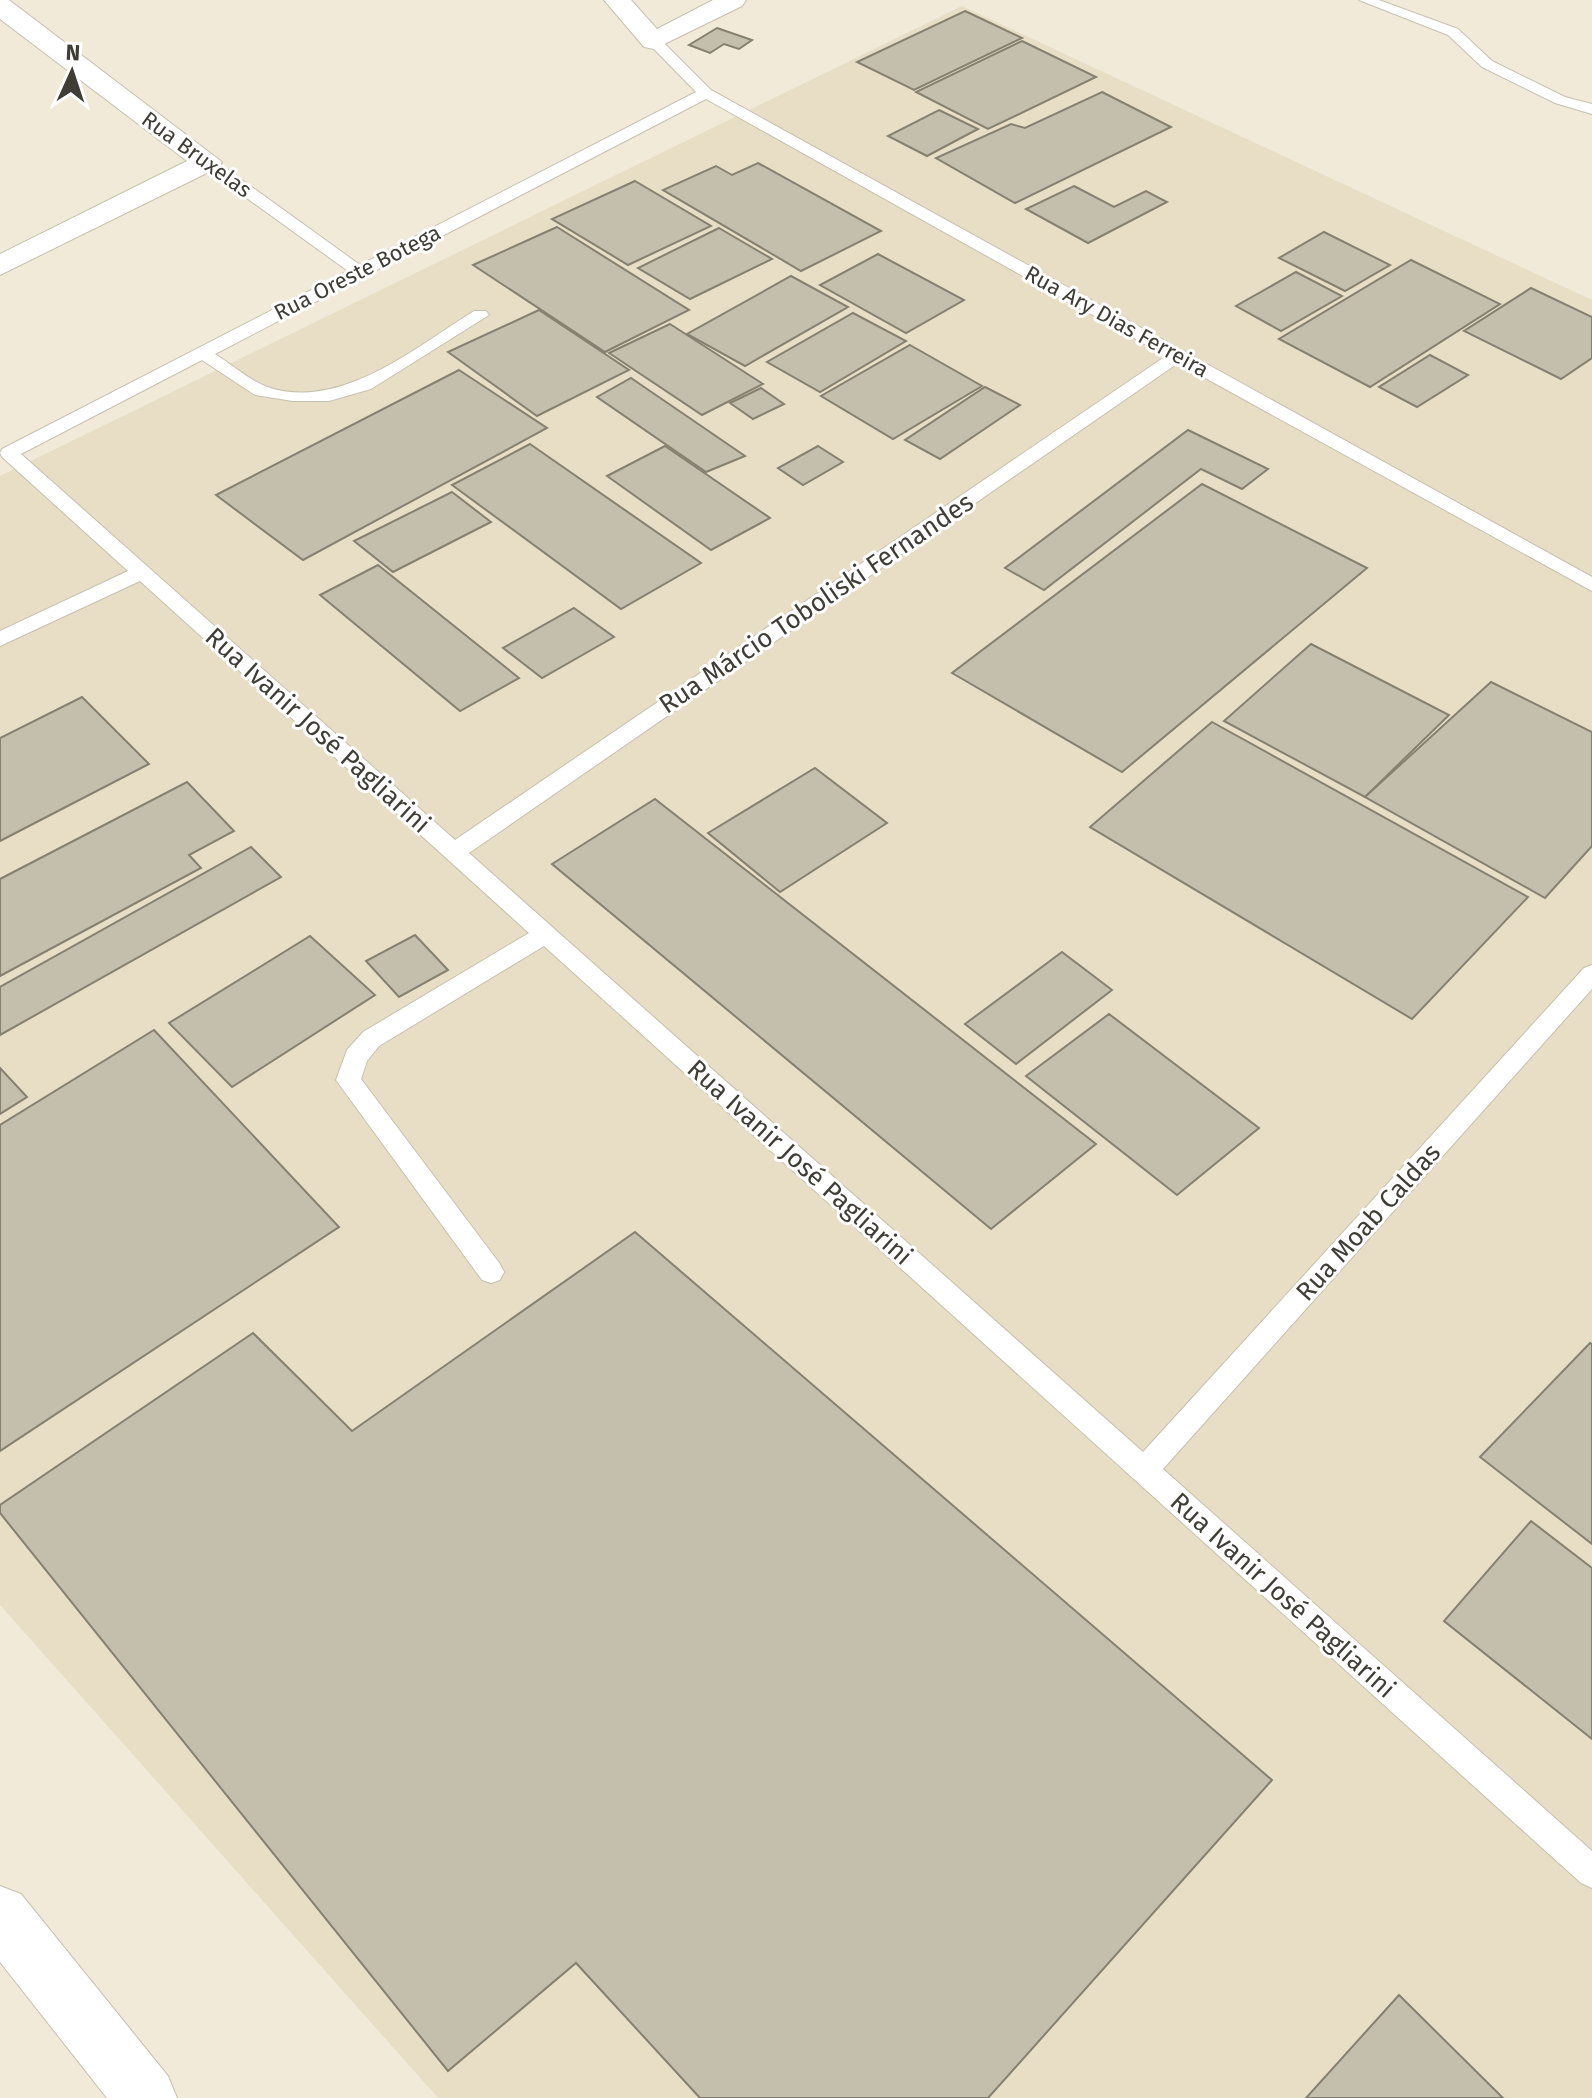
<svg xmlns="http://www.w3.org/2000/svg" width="1592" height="2098" viewBox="0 0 1592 2098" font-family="'Fira Sans',sans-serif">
<rect width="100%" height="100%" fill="#f1ead8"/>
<!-- built -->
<polygon fill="#e7dec5" points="962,6 1592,300 1592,2098 438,2098 0,1605 0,476"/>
<!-- building -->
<g fill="#c4bead" stroke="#868070" stroke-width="2">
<polygon points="965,11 1022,38 914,90 857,62"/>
<polygon points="717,28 752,40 739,49 724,44 710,53 689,45"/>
<polygon points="1022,41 1096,77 988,129 916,92"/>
<polygon points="1102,92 1171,127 1015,203 936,158 1011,124 1025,128"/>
<polygon points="939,110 978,129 927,156 888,136"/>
<polygon points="758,163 881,231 801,271 663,190 716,166 732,175"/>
<polygon points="635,181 711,226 628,265 552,219"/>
<polygon points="1074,186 1114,207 1146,191 1167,202 1088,243 1026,209"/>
<polygon points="557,227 689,310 605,352 473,265"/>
<polygon points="719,228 772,259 690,299 638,268"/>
<polygon points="1324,232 1390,265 1345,291 1279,258"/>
<polygon points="878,254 964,300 906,333 820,285"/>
<polygon points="1411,260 1500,304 1370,387 1279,339"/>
<polygon points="1296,272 1342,296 1281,331 1236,306"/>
<polygon points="791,276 848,307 745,366 687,334"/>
<polygon points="1531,288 1592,317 1592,358 1561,379 1464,331"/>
<polygon points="539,310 629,370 537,416 448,352"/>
<polygon points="853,313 906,341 820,392 767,362"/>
<polygon points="670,324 763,384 702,415 609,353"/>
<polygon points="910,345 982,386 893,439 821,396"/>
<polygon points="1430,355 1468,375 1417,407 1379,387"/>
<polygon points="459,370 547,428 303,560 216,495"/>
<polygon points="631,378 745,456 706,472 597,397"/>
<polygon points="985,387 1020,405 940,459 905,440"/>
<polygon points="761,388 784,404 753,419 730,403"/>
<polygon points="1188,430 1268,469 1242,489 1201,469 1044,590 1005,568"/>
<polygon points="530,444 701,563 621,609 452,485"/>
<polygon points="665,446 770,518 711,550 607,476"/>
<polygon points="818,446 843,462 803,485 778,468"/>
<polygon points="1202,484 1367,568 1122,772 952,673"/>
<polygon points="452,492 491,522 393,572 354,541"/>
<polygon points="378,565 519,678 460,711 320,595"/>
<polygon points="574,608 614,637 542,678 503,648"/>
<polygon points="1311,644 1449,715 1365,797 1224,721"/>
<polygon points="1491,682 1592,732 1592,846 1545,898 1365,797"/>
<polygon points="82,697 149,764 0,841 0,738"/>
<polygon points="1212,722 1528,897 1412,1019 1090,827"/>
<polygon points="815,768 887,823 780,892 708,833"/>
<polygon points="187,782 234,831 189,855 201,868 0,976 0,879"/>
<polygon points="655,799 1096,1144 991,1229 552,864"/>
<polygon points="251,847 281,877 0,1035 0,987"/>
<polygon points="415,935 448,970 399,997 366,961"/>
<polygon points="310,936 375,995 232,1087 169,1023"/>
<polygon points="1062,952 1112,990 1016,1064 965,1024"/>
<polygon points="1109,1014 1259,1128 1177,1195 1026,1076"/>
<polygon points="154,1030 339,1227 0,1451 0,1125"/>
<polygon points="0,1068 27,1097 0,1114"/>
<polygon points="635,1232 1272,1780 988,2098 700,2098 576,1963 448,2071 0,1513 0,1505 253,1333 352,1431"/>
<polygon points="1590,1343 1592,1344 1592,1544 1480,1457"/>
<polygon points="1531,1521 1592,1568 1592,1739 1444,1621"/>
<polygon points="1399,1995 1503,2098 1306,2098"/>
</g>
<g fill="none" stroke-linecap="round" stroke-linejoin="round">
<defs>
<g id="service">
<polygon points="1359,0 1379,0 1458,29 1492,61 1565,97 1592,104 1592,114 1555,103 1482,67 1448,35"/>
<path d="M654,37L659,38L711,90L1592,577V591L1178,363L469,853L1143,1452L1584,968L1592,965V989L1163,1469L1592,1851V1888L1581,1883L544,946L379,1046L367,1061L361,1079L500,1264L504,1272L500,1280L491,1283L482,1280L336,1080L347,1050L363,1032L529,933L140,581L0,646V631L128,571L2,457L0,453L2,449L348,271L201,165V159H213L360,265L696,92L649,44L647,41ZM706,99L1166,356L455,840L21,454L202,360L255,395L293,401H329L371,389L489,315L486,311H474C416,347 340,412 267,387C249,380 231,364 215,354Z"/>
</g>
<polygon id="minor" points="604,0 631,0 657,29 713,0 746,0 742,6 654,49 644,47"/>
<g id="tertiary">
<polygon points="0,0 9,0 222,162 217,168 0,275 0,254 187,161 0,19"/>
<polygon points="0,1886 21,1894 168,2076 177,2098 107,2098 0,1962"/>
</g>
</defs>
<!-- service casing -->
<use href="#service" stroke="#c6c0af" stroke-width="2"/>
<!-- minor casing -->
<use href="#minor" stroke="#c6c0af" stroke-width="2"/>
<!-- tertiary casing -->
<use href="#tertiary" stroke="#c6c0af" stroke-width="2"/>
<!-- service -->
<use href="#service" fill="#fff" fill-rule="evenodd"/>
<!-- minor -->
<use href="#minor" fill="#fff" fill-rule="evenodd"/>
<!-- tertiary -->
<use href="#tertiary" fill="#fff" fill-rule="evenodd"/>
</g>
<g text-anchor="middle" stroke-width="6" stroke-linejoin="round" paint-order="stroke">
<!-- far-street labels -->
<g font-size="22" fill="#3f3d35" stroke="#fff">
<text transform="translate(197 154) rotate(36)" y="8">Rua Bruxelas</text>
<text transform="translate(357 272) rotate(-27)" y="8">Rua Oreste Botega</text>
<text transform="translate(1117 321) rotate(29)" y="8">Rua Ary Dias Ferreira</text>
</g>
<!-- street labels -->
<g font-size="26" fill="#3f3d35" stroke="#fff">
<text transform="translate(816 603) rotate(-34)" y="9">Rua Márcio Toboliski Fernandes</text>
<text transform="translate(318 730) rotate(42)" y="9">Rua Ivanir José Pagliarini</text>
<text transform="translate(800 1162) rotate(42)" y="9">Rua Ivanir José Pagliarini</text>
<text transform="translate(1368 1222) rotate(-48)" y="9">Rua Moab Caldas</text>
<text transform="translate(1283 1595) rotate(42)" y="9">Rua Ivanir José Pagliarini</text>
</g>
</g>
<!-- north arrow -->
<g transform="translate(72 72) rotate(3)" stroke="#ffffff" stroke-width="6" paint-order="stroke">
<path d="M0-6L14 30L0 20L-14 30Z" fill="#3f3d35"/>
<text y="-12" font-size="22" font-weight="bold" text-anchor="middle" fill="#3f3d35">N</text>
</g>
</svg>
